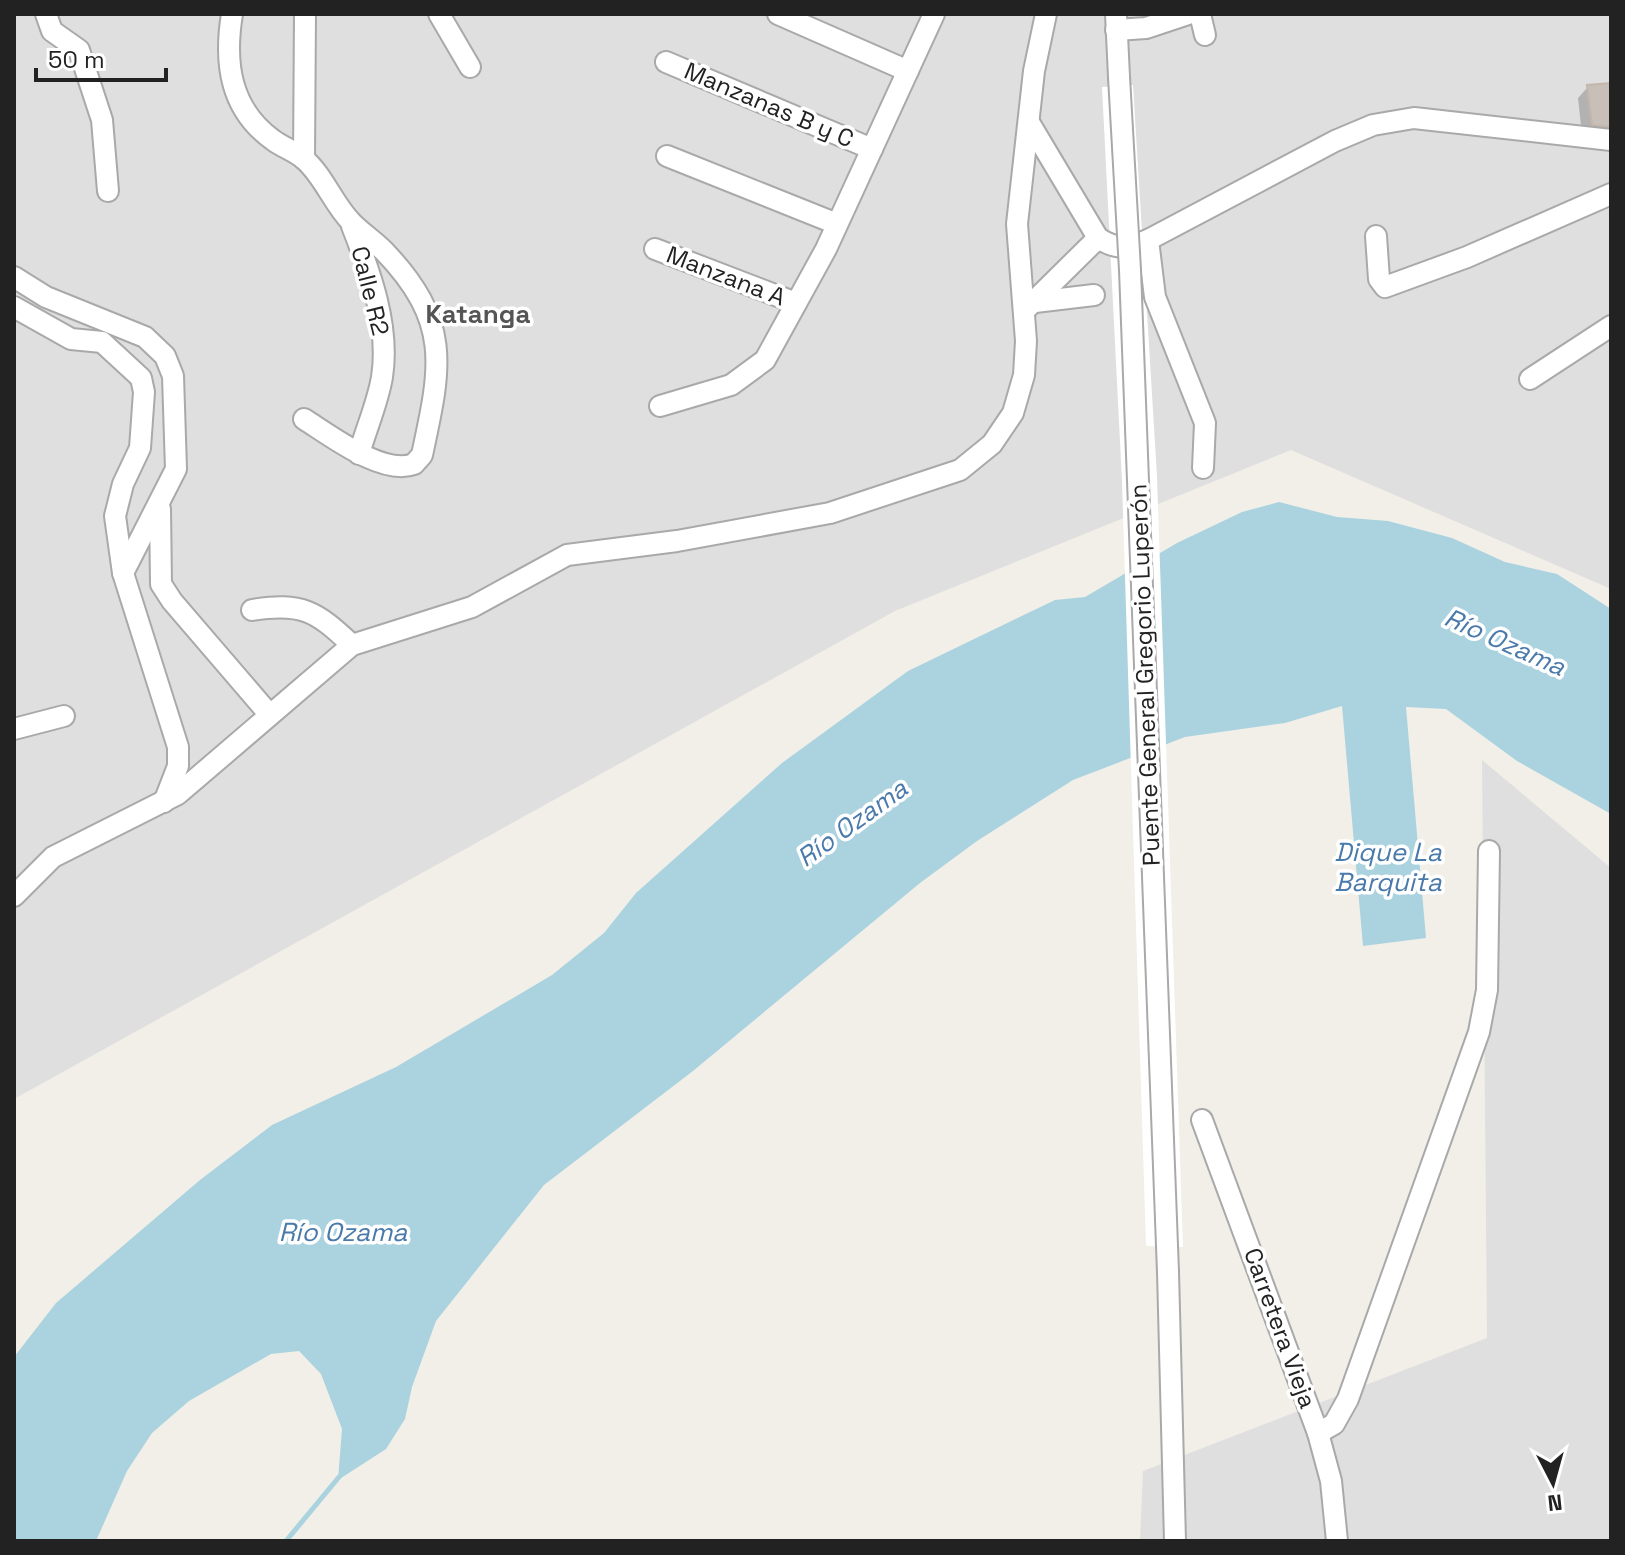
<svg xmlns="http://www.w3.org/2000/svg" width="1625" height="1555" viewBox="0 0 1625 1555" font-family="'Space Grotesk',sans-serif">
<rect width="100%" height="100%" fill="#f2efe9"/>
<!-- residential -->
<g fill="#e0dfdf">
<polygon points="14,14 1611,14 1611,589 1291,450 895,611 14,1099"/>
<polygon points="1482,760 1611,868 1611,1541 1140,1541 1143,1471 1487,1338"/>
</g>
<!-- water -->
<polygon fill="#aad3df" points="1279,502 1337,517 1388,521 1452,538 1505,562 1557,574 1611,609 1611,814 1517,761 1446,709 1406,707 1426,938 1363,946 1342,706 1285,723 1185,737 1073,780 977,841 920,883 693,1071 544,1185 436,1321 412,1387 405,1419 386,1449 338,1480 342,1429 321,1374 299,1351 271,1354 189,1401 152,1433 127,1471 96,1541 14,1541 14,1357 56,1303 200,1180 272,1125 396,1067 552,975 604,933 636,893 782,763 908,671 1055,600 1085,597 1177,543 1242,512"/>
<!-- pier -->
<polygon fill="#fff" points="1133,85 1157,476 1183,1247 1146,1246 1122,481 1102,87"/>
<!-- shadow -->
<polygon fill="#0003" points="1611,85 1611,141 1582,135 1578,98 1588,87"/>
<g fill="none" stroke-linecap="round" stroke-linejoin="round">
<!-- stream -->
<polyline stroke="#aad3df" stroke-width="5" points="286,1541 339,1477"/>
</g>
<!-- building -->
<polygon fill="#c7bfb8" stroke="#c4b6ab" stroke-width="2" points="1611,83 1611,127 1592,125 1587,85"/>
<g fill="none" stroke-linecap="round" stroke-linejoin="round">
<defs>
<g id="minor">
<polyline points="46,14 52,31 79,50 102,120 108,191"/>
<path d="M232,14C224,63 230,109 273,140C282,147 295,151 304,159C324,176 333,204 352,223C362,233 374,241 384,251C452,322 441,367 422,455L414,464C383,476 331,436 304,419"/>
<polyline points="439,14 470,67"/>
<polyline points="778,14 908,71"/>
<polyline points="1116,14 1119,77"/>
<polyline points="1200,14 1205,35"/>
<polyline points="1116,30 1146,28 1188,14"/>
<polyline points="666,62 872,149"/>
<path d="M1030,124L1098,238C1117,250 1127,249 1148,240L1335,141L1373,125L1414,118L1611,140"/>
<polyline points="667,156 837,224"/>
<polyline points="304,159 305,14"/>
<path d="M352,226C370,272 390,326 382,377C378,402 366,429 359,454"/>
<polyline points="1376,236 1379,279 1385,287 1467,257 1611,194"/>
<polyline points="1148,240 1155,297 1205,423 1203,468"/>
<polyline points="655,249 796,303"/>
<polyline points="14,277 46,297 145,337 165,356 173,376 176,469 123,573 178,747 178,766 164,802"/>
<polyline points="1035,302 1094,295"/>
<polyline points="14,307 71,339 102,342 141,378 144,392 140,448 123,484 115,516 123,573"/>
<polyline points="1024,311 1098,238"/>
<polyline points="1530,379 1611,326"/>
<polyline points="660,406 731,385 765,360 826,249 934,14"/>
<polyline points="160,509 161,584 172,601 269,714"/>
<path d="M252,610C302,602 316,611 352,645"/>
<polyline points="14,729 64,716"/>
<polyline points="14,896 53,857 178,794 352,645 472,607 567,555 677,541 830,513 960,470 992,444 1013,413 1024,375 1026,341 1017,224 1034,71 1046,14"/>
<polyline points="1202,1120 1318,1433 1331,1481 1337,1541"/>
<polyline points="1168,1272 1175,1541"/>
<polyline points="1318,1433 1334,1424 1348,1399 1479,1032 1487,990 1489,851"/>
</g>
</defs>
<!-- minor casing -->
<use href="#minor" stroke="#a9a9a9" stroke-width="24"/>
<!-- minor -->
<use href="#minor" stroke="#fff" stroke-width="20"/>
<defs>
<polyline id="minor-bridge" points="1119,77 1130,270 1168,1272"/>
</defs>
<!-- minor-bridge casing -->
<use href="#minor-bridge" stroke="#a9a9a9" stroke-width="24" stroke-linecap="butt"/>
<!-- minor-bridge -->
<use href="#minor-bridge" stroke="#fff" stroke-width="20"/>
</g>
<g text-anchor="middle" stroke-width="7" stroke-linejoin="round" paint-order="stroke">
<!-- street labels -->
<g font-size="24" fill="#222" stroke="#fff">
<text transform="translate(769 105) rotate(23)" y="8">Manzanas B y C</text>
<text transform="translate(726 276) rotate(21)" y="8">Manzana A</text>
<text transform="translate(370 291) rotate(76)" y="8">Calle R2</text>
<text transform="translate(1145 675) rotate(-92)" y="8">Puente General Gregorio Luperón</text>
<text transform="translate(1280 1328) rotate(70)" y="8">Carretera Vieja</text>
</g>
<!-- neighbourhood labels -->
<g font-size="26" font-weight="bold" fill="#555" stroke="#fff">
<text x="478" y="323">Katanga</text>
</g>
<!-- water labels -->
<g font-size="26" font-style="italic" fill="#4a7aab" stroke="#fff">
<text transform="translate(1505 642) rotate(24)" y="9">Río Ozama</text>
<text transform="translate(852 823) rotate(-36)" y="9">Río Ozama</text>
<text x="1388" y="861">Dique La<tspan x="1388" dy="30">Barquita</tspan></text>
<text x="343" y="1241">Río Ozama</text>
</g>
</g>
<!-- border -->
<rect width="1625" height="1555" fill="none" stroke="#222222" stroke-width="32"/>
<!-- north arrow -->
<g transform="translate(1553 1483) rotate(174)" stroke="#ffffff" stroke-width="6" paint-order="stroke">
<path d="M0-6L14 30L0 20L-14 30Z" fill="#222222"/>
<text y="-12" font-size="22" font-weight="bold" text-anchor="middle" fill="#222222">N</text>
</g>
<!-- scale -->
<path d="M36 68v12h130v-12" fill="none" stroke="#222222" stroke-width="4"/>
<text x="48" y="68" font-size="24" fill="#222222" stroke="#ffffff" stroke-width="6" paint-order="stroke">50 m</text>
</svg>
